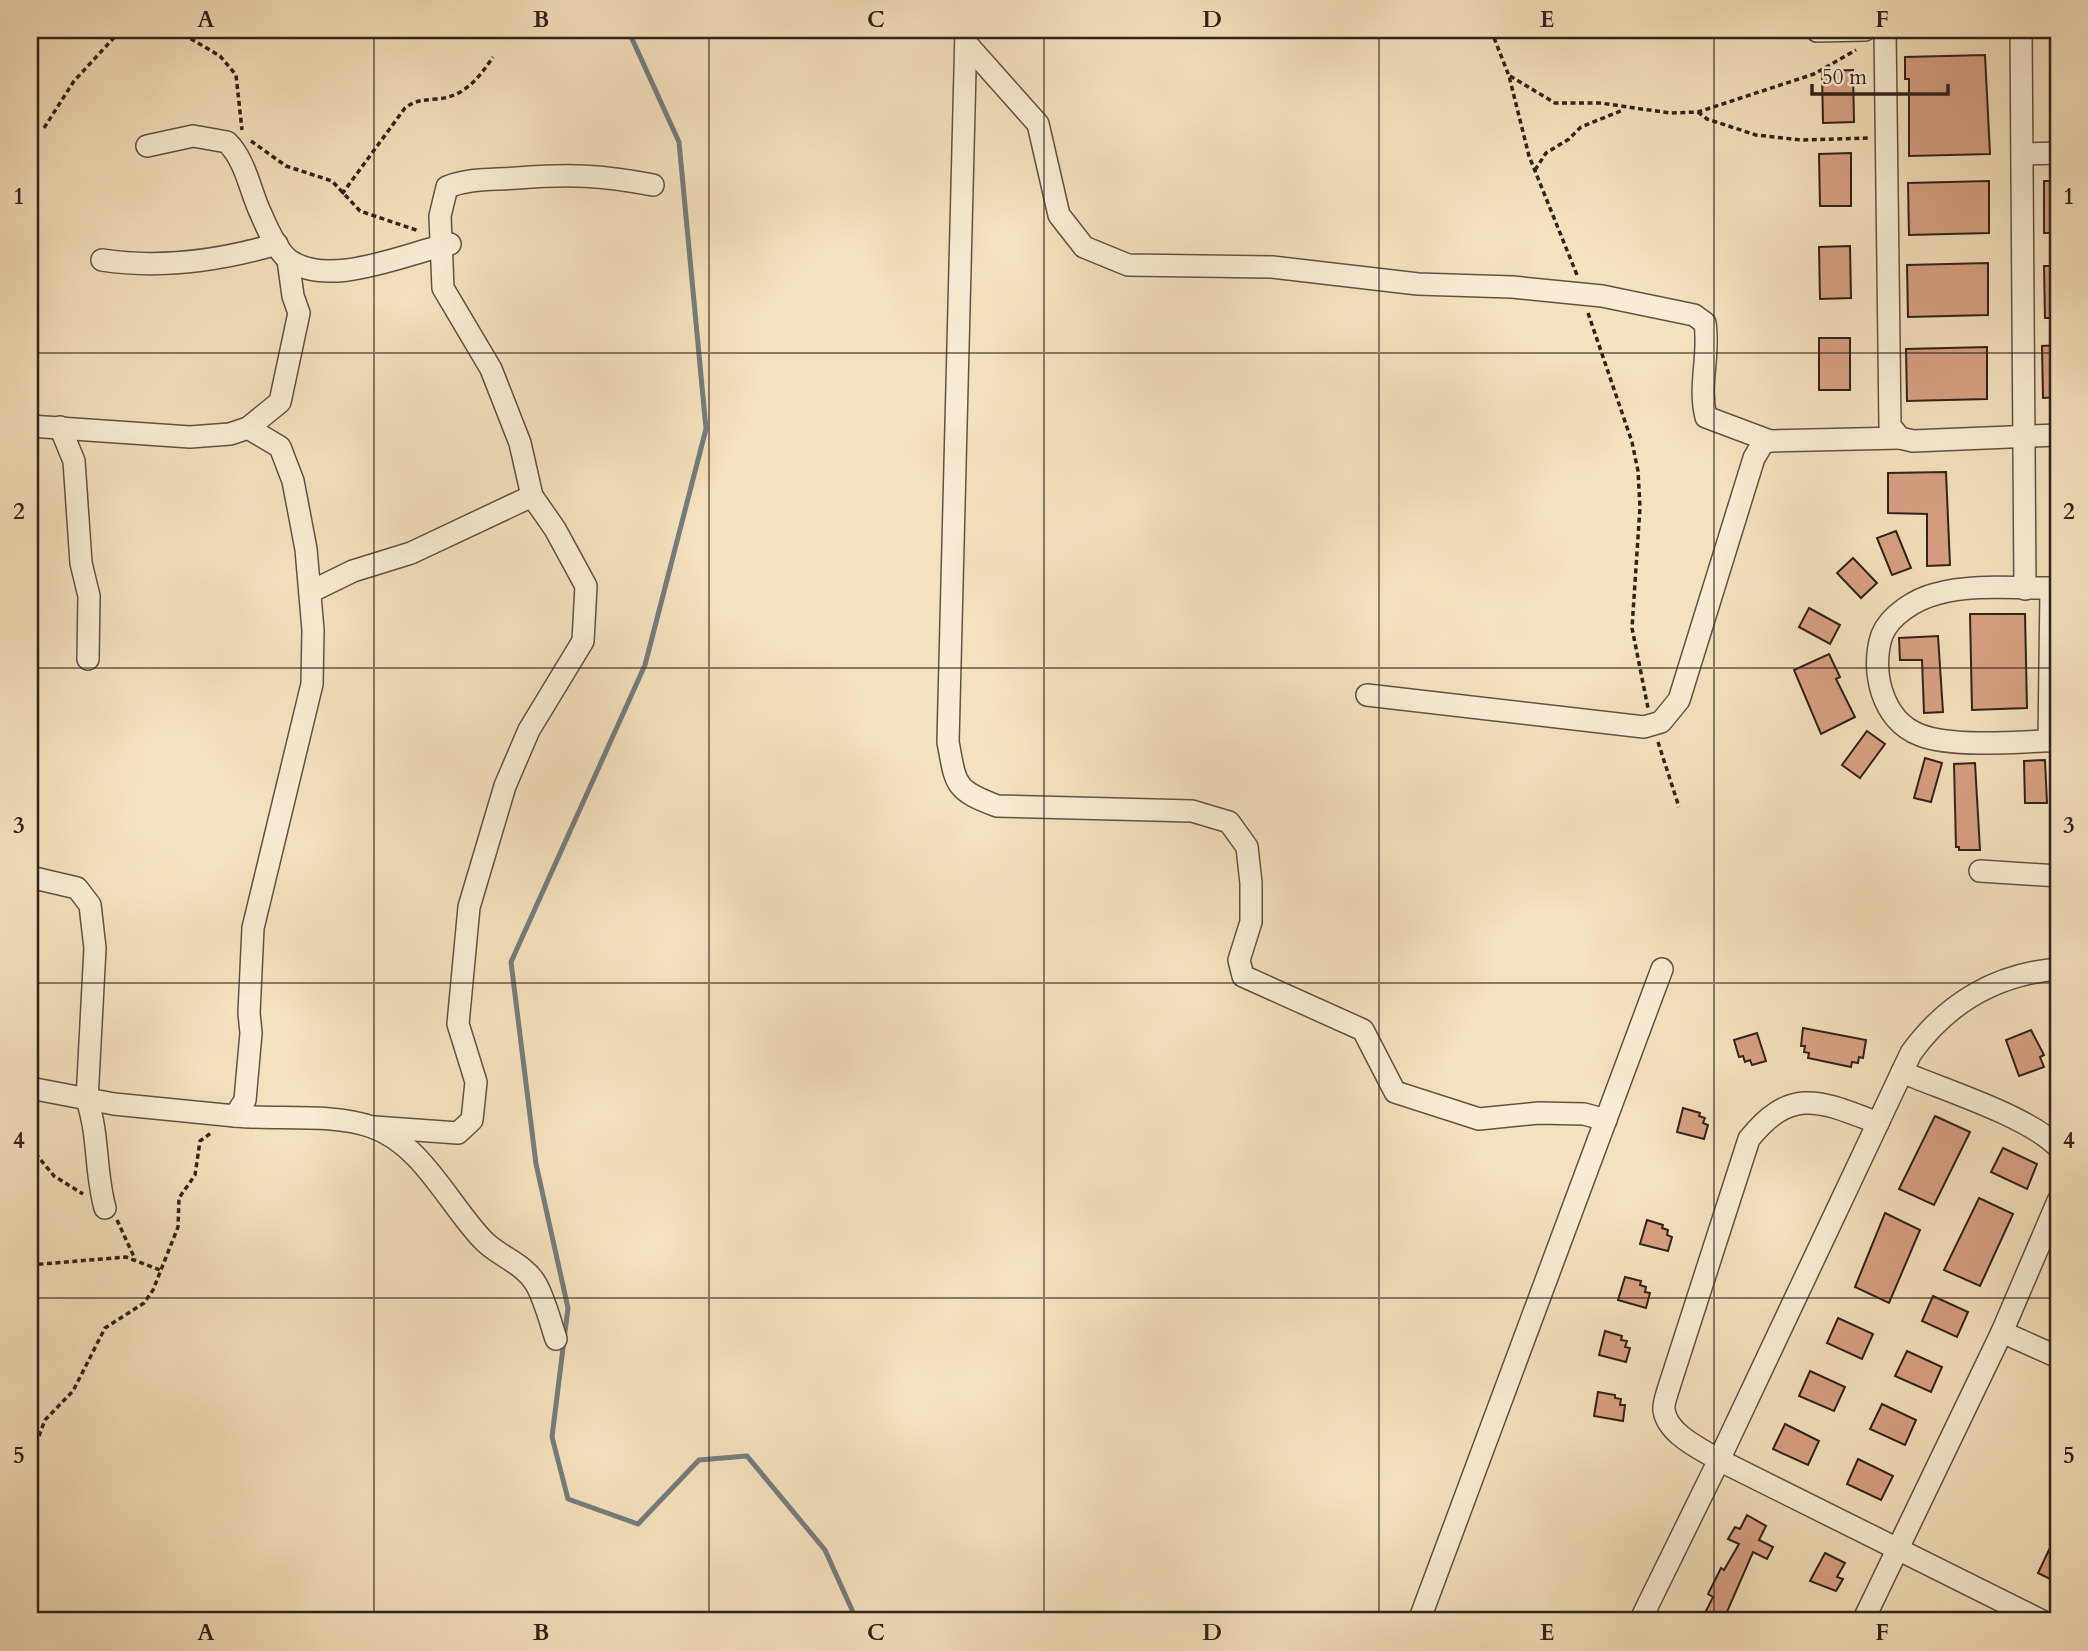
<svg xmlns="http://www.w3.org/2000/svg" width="2088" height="1651" viewBox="0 0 2088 1651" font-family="Cardo,serif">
<rect width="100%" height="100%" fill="#f4e1bd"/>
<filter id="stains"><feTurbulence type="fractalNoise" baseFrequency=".00286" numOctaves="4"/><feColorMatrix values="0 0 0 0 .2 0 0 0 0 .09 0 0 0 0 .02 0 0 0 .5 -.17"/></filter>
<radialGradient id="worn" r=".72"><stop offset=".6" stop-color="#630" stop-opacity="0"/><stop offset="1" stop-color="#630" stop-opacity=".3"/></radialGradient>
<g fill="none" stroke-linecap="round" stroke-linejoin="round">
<!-- stream -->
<polyline stroke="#757d7d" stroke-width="5" points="628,30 679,142 706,429 645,665 511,962 536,1164 568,1308 552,1437 568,1499 638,1524 699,1460 747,1456 825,1550 857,1621"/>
</g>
<!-- building -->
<g fill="#d8a083" stroke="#31221c" stroke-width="2">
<polygon points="1985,55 1990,154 1909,156 1909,79 1905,79 1905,57"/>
<polygon points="1853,70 1854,122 1823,123 1822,71"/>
<polygon points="1851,153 1851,206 1820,206 1819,154"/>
<polygon points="1989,181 1989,233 1909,235 1908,183"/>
<rect x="2044" y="181" width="14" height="52"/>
<polygon points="1850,246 1851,298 1820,299 1819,247"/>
<polygon points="1988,263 1988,315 1908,317 1907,265"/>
<polygon points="2044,266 2058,266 2058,318 2045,318"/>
<rect x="1819" y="338" width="31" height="52"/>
<polygon points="2058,345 2058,397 2043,398 2042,346"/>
<polygon points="1987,347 1987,399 1907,401 1906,349"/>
<polygon points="1946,472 1950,565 1927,566 1927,514 1888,513 1888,473"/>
<polygon points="1896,531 1911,568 1892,575 1877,538"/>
<polygon points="1853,558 1877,583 1861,598 1837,573"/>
<polygon points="1809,608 1840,625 1830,644 1799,627"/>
<polygon points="1970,614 2025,614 2027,708 1972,710"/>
<polygon points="1938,636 1943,712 1924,713 1922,660 1900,660 1899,638"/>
<polygon points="1829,654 1840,677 1836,679 1855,717 1821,734 1794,670"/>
<polygon points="1867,731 1885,744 1860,778 1842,765"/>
<polygon points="1925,758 1942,763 1931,802 1914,798"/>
<polygon points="2045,760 2047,803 2025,803 2024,761"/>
<polygon points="1975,763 1980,850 1959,850 1959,847 1956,847 1954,764"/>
<polygon points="1803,1028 1866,1040 1863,1058 1859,1057 1858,1063 1852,1062 1851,1067 1808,1058 1809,1053 1804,1052 1805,1046 1801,1046"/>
<polygon points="2031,1030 2044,1055 2040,1057 2044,1067 2019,1076 2006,1040"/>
<polygon points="1757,1033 1766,1061 1752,1065 1750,1060 1745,1062 1743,1056 1739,1057 1734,1040"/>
<polygon points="1683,1108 1700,1113 1699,1116 1705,1118 1703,1123 1708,1125 1704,1139 1677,1132"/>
<polygon points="1935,1116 1970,1132 1934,1205 1899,1189"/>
<polygon points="2003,1148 2037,1164 2027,1189 1991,1172"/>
<polygon points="1979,1198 2013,1214 1980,1286 1944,1270"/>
<polygon points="1885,1213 1920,1230 1889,1303 1855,1287"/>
<polygon points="1647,1220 1663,1225 1662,1228 1668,1230 1667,1235 1672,1237 1668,1251 1640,1244"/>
<polygon points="1625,1277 1641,1281 1640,1285 1646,1287 1645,1292 1650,1293 1646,1308 1618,1300"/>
<polygon points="1933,1296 1968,1312 1957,1337 1922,1321"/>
<polygon points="1838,1318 1873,1334 1862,1359 1827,1343"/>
<polygon points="1605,1331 1622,1336 1621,1340 1627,1341 1625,1347 1630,1348 1626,1362 1599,1355"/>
<polygon points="1907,1351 1942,1367 1931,1392 1895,1376"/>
<polygon points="1810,1371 1845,1387 1834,1411 1799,1396"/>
<polygon points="1598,1392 1615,1395 1615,1398 1621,1399 1620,1405 1625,1405 1623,1421 1594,1416"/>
<polygon points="1882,1404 1916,1420 1905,1445 1870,1429"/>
<polygon points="1785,1424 1819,1441 1808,1465 1773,1449"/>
<polygon points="1858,1459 1893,1476 1881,1500 1847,1484"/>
<polygon points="1747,1515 1766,1526 1759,1540 1773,1547 1767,1559 1753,1552 1723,1621 1701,1621 1713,1597 1708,1594 1721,1568 1724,1570 1739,1544 1728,1539 1735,1527 1740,1529"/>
<polygon points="2058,1531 2058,1583 2038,1573"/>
<polygon points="1825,1553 1845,1563 1837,1577 1843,1579 1836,1591 1810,1581"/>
</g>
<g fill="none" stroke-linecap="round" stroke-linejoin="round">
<defs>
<g id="minor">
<path d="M966,30L948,742C956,785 954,790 997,806L1192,811L1229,822L1247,847L1251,883V922L1239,960L1243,976L1363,1030L1395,1092L1479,1119L1539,1113L1584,1114L1606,1120"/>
<polyline points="1885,30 1890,426 1900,438 1913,441 2058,435"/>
<polyline points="2021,30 2025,589"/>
<polyline points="1817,31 1865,30"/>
<path d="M966,43L1038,124L1059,215L1084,247L1128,265L1272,267L1418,284L1512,287L1602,296L1694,315L1705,323C1710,355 1698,385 1706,417L1770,441"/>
<path d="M147,146L193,136L227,142C246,161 250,191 261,214C267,228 277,251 289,260C330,289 406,253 450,244"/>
<polyline points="2023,154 2058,153"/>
<path d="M102,260C161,269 219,261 277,244"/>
<polyline points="30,426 190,437 230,434 248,428 280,402 299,313 293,296 288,260"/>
<polyline points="60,427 74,461 81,563 89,596 88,659"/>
<path d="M532,496L520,443L491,369L443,288L440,216L447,187C470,178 492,180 517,178C571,174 600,175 653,185"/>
<path d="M2058,588C2019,589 1974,583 1936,594C1916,599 1890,615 1882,635C1870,670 1882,721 1920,735C1953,748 2022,742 2058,740"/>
<polyline points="310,592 353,571 411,553 532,496 555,529 586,586 583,641 529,730 505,786 469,907 458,1024 476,1082 472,1120 458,1133 374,1127"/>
<polyline points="1367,695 1644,727 1661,722 1679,700 1754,458 1763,443 1770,441 1900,438"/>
<polyline points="2049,741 2051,588"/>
<polyline points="1980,871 2058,876"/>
<path d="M30,877L77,888L90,905L95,948L87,1100C99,1135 95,1172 105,1208"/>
<path d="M1902,1072C1944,1090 2028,1116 2058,1147"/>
<polyline points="30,1088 114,1104 235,1116 245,1100 251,1033 249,1013 253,928 312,684 313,630 306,549 293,481 280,447 248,428"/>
<path d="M235,1116C278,1120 332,1113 372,1127C422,1144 449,1205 483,1240C499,1257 524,1263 536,1284C545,1300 550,1321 556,1339"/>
<polyline points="2002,1332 2058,1201"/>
<polyline points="1419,1621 1662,969"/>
<path d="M1640,1621L1719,1460C1701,1449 1667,1434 1664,1410C1663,1404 1667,1394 1669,1387L1749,1139C1792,1085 1822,1102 1878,1123"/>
<polyline points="1863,1621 2002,1332 2058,1357"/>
<path d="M2042,1621L1719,1460L1911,1053C1947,1003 1997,974 2058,969"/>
</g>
</defs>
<!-- minor casing -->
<use href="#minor" stroke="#625244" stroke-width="24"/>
<!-- path -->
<g stroke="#31221c" stroke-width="3.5" stroke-dasharray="5 3.5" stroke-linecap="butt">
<polyline points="176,30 220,56 236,75 242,130"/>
<polyline points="1491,30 1509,76 1529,156 1577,275"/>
<polyline points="1510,76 1555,103 1600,103 1670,113 1698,112 1814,74 1856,50"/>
<polyline points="1698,112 1707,119 1756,135 1801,140 1870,138"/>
<polyline points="44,128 74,81 121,30"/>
<polyline points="251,141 286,166 332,181 360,211 419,231"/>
<polyline points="1535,170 1546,153 1569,139 1581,127 1623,110"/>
<path d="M342,194L405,108C415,100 425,100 437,99C464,97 479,78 493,57"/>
<polyline points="1588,313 1632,442 1638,471 1640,507 1632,628 1648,708"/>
<polyline points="1658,742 1679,807"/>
<polyline points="30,1147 54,1176 83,1194"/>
<polyline points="117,1220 135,1259"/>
<polyline points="30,1265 126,1257 160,1270"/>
<polyline points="30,1460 45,1420 73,1391 105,1328 144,1303 153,1290 178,1227 179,1198 195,1175 200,1141 211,1133"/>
</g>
<!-- minor -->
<use href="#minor" stroke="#f8ecd4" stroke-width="21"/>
</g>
<!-- grid -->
<path fill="none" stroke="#31221c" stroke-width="2" stroke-opacity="0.55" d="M374,30V1621M709,30V1621M1044,30V1621M1379,30V1621M1714,30V1621M30,353H2058M30,668H2058M30,983H2058M30,1298H2058"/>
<!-- margin -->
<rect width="2088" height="1651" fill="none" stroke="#f4e1bd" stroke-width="77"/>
<!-- scale -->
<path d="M1812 84v10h136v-10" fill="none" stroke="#31221c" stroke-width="3.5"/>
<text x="1822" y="84" font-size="21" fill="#31221c" stroke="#f8ecd4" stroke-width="5" paint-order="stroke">50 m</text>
<rect x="38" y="38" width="2012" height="1574" fill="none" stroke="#31221c" stroke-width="2.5"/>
<g font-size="23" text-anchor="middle" font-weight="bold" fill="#31221c">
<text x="206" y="27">A</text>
<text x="541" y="27">B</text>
<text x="876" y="27">C</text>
<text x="1212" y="27">D</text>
<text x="1547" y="27">E</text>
<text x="1882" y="27">F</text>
<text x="19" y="204">1</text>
<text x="2069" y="204">1</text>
<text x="19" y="519">2</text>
<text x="2069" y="519">2</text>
<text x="19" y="833">3</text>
<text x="2069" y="833">3</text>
<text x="19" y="1148">4</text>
<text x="2069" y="1148">4</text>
<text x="19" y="1463">5</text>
<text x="2069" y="1463">5</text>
<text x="206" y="1640">A</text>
<text x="541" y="1640">B</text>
<text x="876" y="1640">C</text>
<text x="1212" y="1640">D</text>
<text x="1547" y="1640">E</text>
<text x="1882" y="1640">F</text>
</g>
<rect width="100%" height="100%" filter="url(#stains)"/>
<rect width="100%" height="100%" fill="url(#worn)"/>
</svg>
